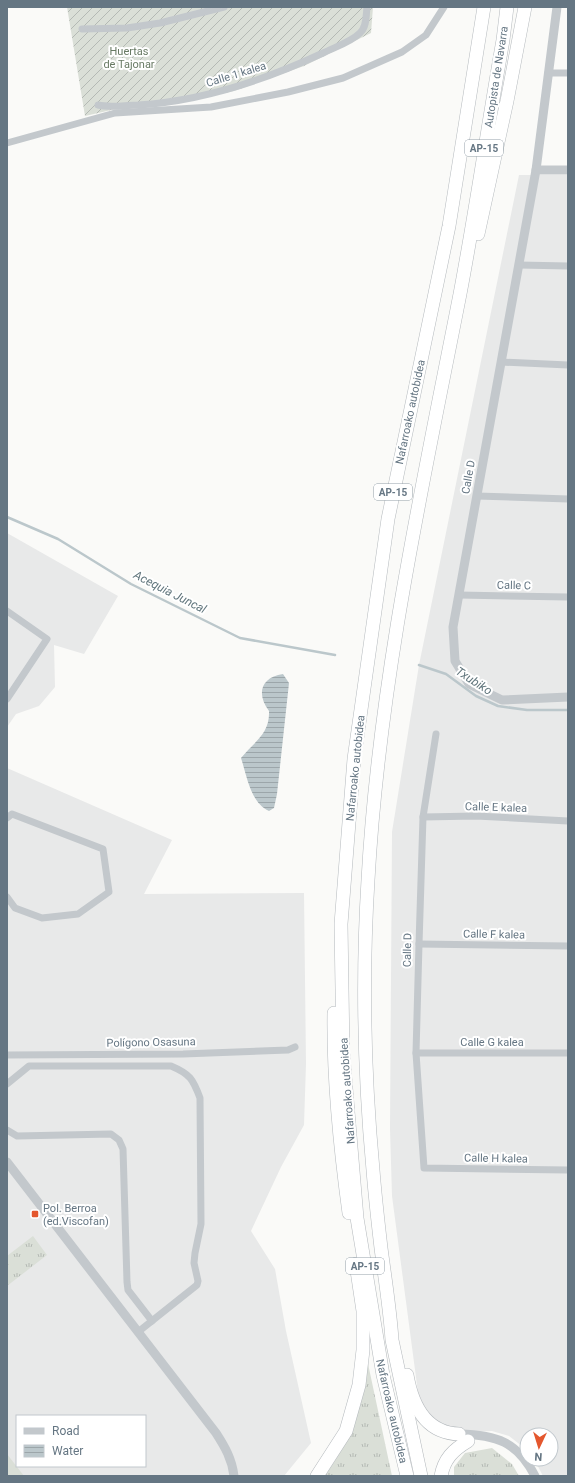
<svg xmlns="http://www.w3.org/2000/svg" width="575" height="1483" viewBox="0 0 575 1483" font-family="Roboto,sans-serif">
<defs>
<pattern id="grass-tufts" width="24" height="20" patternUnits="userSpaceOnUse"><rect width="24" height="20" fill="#dadfd7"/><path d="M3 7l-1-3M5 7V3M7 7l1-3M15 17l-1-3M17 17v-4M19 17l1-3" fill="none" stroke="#b4b9b4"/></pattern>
<pattern id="garden-furrows" width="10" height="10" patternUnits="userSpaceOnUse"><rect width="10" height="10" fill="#dadfd7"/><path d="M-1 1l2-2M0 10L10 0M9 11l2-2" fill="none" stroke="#b4b9b4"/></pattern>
<pattern id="water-rules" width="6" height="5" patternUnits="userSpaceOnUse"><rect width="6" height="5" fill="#bbc7cb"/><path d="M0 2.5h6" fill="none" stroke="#9ca6aa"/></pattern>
</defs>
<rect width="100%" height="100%" fill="#fafaf8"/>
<!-- built -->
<g fill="#e8e9e9" fill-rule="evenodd">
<polygon points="519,175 568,175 568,1476 543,1476 534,1459 551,1459 551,1435 527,1435 527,1450 509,1436 492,1431 468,1432 436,1424 419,1400 392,1196 390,1129 392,832 419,665"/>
<polygon points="7,533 118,596 84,654 54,645 55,687 39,706 16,714 7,727"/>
<path d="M7,768L172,840L144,894L304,893L306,1064L304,1125L281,1167L251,1231L275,1269L286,1331L311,1443L284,1476H7ZM17,1416H145V1466H17Z"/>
</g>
<!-- grass -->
<g fill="url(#grass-tufts)">
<polygon points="33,1236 47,1255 7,1286 7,1256"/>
<polygon points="367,1359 392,1476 325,1476 341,1451 354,1421"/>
<polygon points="492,1448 512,1464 519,1476 454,1476 454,1467 465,1453"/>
</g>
<!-- garden -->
<polygon fill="url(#garden-furrows)" points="67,7 373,7 371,33 304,66 234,91 162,106 120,108 85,116"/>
<!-- pitch -->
<polygon fill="#dadfd7" points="7,1454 24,1476 7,1476"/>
<!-- water -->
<path fill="url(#water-rules)" d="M283,674L289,683L277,794L274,808L269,811C250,802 247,776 241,758C254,742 270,734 269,711C256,694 261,677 283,674Z"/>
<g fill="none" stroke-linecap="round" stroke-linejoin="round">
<!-- stream -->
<g stroke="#bbc7cb" stroke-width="2.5">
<polyline points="7,517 58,539 131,584 240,638 335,655"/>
<polyline points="419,665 446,674 476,696 498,706 527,710 568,710"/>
</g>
<defs>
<g id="motorway">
<polyline points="478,234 507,101 525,7"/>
<path d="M334,1013C333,1080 340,1147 349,1213"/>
<path d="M407,1375C412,1404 425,1433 459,1434"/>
<polyline points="317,1476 346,1431 359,1385 363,1350 363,1311 356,1264"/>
<polyline points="407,1476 383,1375 357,1218 343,1053 341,924 354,759 388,519 449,226 484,7"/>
<path d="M421,1476L392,1340C390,1309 385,1279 381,1248C378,1222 375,1196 373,1170C364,1073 362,976 368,880C379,682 422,488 460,294C476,210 488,125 503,40L507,7"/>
<path d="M441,1476C444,1459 453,1450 468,1441"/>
</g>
</defs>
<!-- motorway casing -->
<use href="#motorway" stroke="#b4b9bd" stroke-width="14"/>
<!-- minor -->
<g stroke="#c3c8cc" stroke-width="7">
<polyline points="82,29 127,28 160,23 224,7"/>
<polyline points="548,73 568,73"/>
<path d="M98,105C111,108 125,105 138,105C203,101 265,80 323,53C335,47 351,42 360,33C367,27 366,15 367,7"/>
<polyline points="7,143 115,113 211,107 288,92 343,78 402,52 426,35 444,7"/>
<polyline points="519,265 568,266"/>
<polyline points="501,362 568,365"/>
<polyline points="477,496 568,499"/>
<polyline points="459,595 568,597"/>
<polyline points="7,611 47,639 7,699"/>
<polyline points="436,734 423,817 419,944 416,1053 424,1168 568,1170"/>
<polyline points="423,817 476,816 568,821"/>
<polyline points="7,818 12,814 103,849 109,892 78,914 42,918 15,908 7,897"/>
<polyline points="419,944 568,946"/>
<polyline points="416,1053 568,1053"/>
<polyline points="7,1055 183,1054 288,1050 295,1047"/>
<path d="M7,1084L29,1066H171C190,1074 193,1079 200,1098L201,1224L195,1253L194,1263L198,1281L197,1285L138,1332"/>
<polyline points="7,1130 17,1136 111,1134 119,1140 123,1149 127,1282 128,1290 152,1321"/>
</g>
<!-- tertiary -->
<g stroke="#c3c8cc" stroke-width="9">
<polyline points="557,7 536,170 453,627 455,661 469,684 502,700 568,697"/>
<polyline points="536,170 568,170"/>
<path d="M7,1162L216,1433C225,1447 232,1459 234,1476"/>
<path d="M459,1434C496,1435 517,1441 535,1476"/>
</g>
<!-- motorway -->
<use href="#motorway" stroke="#fff" stroke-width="13"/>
</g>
<!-- markers -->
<rect fill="#e4572e" stroke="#fff" stroke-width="1.5" x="31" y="1210" width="8" height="8" rx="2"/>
<g text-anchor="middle" stroke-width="4" stroke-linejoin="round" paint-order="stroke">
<!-- shield labels -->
<g fill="#fff" stroke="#939fa8" stroke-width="1">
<rect x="465" y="140" width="38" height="16" rx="3"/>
<rect x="374" y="484" width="38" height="16" rx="3"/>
<rect x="346" y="1258" width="38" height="16" rx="3"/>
</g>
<g font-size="10" font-weight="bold" fill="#657683">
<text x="484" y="152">AP-15</text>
<text x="393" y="496">AP-15</text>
<text x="365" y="1270">AP-15</text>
</g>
<!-- park labels -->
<g font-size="11" fill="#687a64" stroke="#fff">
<text x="129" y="55">Huertas<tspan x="129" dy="13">de Tajonar</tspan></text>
</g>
<!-- street labels -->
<g font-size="11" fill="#657683" stroke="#fff">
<text transform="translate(236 74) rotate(-17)" y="4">Calle 1 kalea</text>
<text transform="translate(496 77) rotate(-81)" y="4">Autopista de Navarra</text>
<text transform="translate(410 412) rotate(-78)" y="4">Nafarroako autobidea</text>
<text transform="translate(468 477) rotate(-80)" y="4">Calle D</text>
<text transform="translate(514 585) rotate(1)" y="4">Calle C</text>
<text transform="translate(355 768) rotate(-84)" y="4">Nafarroako autobidea</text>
<text transform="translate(496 807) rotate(2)" y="4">Calle E kalea</text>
<text transform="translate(494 934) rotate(1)" y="4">Calle F kalea</text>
<text transform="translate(407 950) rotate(-89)" y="4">Calle D</text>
<text transform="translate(151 1042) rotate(-1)" y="4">Polígono Osasuna</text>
<text x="492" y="1046">Calle G kalea</text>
<text transform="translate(347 1091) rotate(-94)" y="4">Nafarroako autobidea</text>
<text transform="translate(496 1158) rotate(1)" y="4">Calle H kalea</text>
<text transform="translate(392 1411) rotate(77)" y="4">Nafarroako autobidea</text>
</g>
<!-- poi labels -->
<g font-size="11" fill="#657683" stroke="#fff" text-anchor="start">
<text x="43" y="1212">Pol. Berroa<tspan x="43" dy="13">(ed.Viscofan)</tspan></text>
</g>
<!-- water labels -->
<g font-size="12" font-style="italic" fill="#60757c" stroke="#fff">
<text transform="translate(170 592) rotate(27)" y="4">Acequia Juncal</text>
<text transform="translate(474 681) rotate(33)" y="4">Txubiko</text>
</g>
</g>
<!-- border -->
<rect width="575" height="1483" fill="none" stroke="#657683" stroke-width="16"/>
<!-- legend -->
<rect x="16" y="1415" width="130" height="52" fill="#ffffff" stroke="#c1c8cd"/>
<rect x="24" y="1428" width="20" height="6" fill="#c3c8cc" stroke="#c1c8cd"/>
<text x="52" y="1435" font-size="12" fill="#657683">Road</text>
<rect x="24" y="1445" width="20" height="12" fill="url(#water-rules)" stroke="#c1c8cd"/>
<text x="52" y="1455" font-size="12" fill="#657683">Water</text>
<!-- north arrow -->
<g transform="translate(539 1447) rotate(184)"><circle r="19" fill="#ffffff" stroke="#c1c8cd"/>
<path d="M0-3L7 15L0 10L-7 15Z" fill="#e4572e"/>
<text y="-6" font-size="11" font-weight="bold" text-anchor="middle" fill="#657683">N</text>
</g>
</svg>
